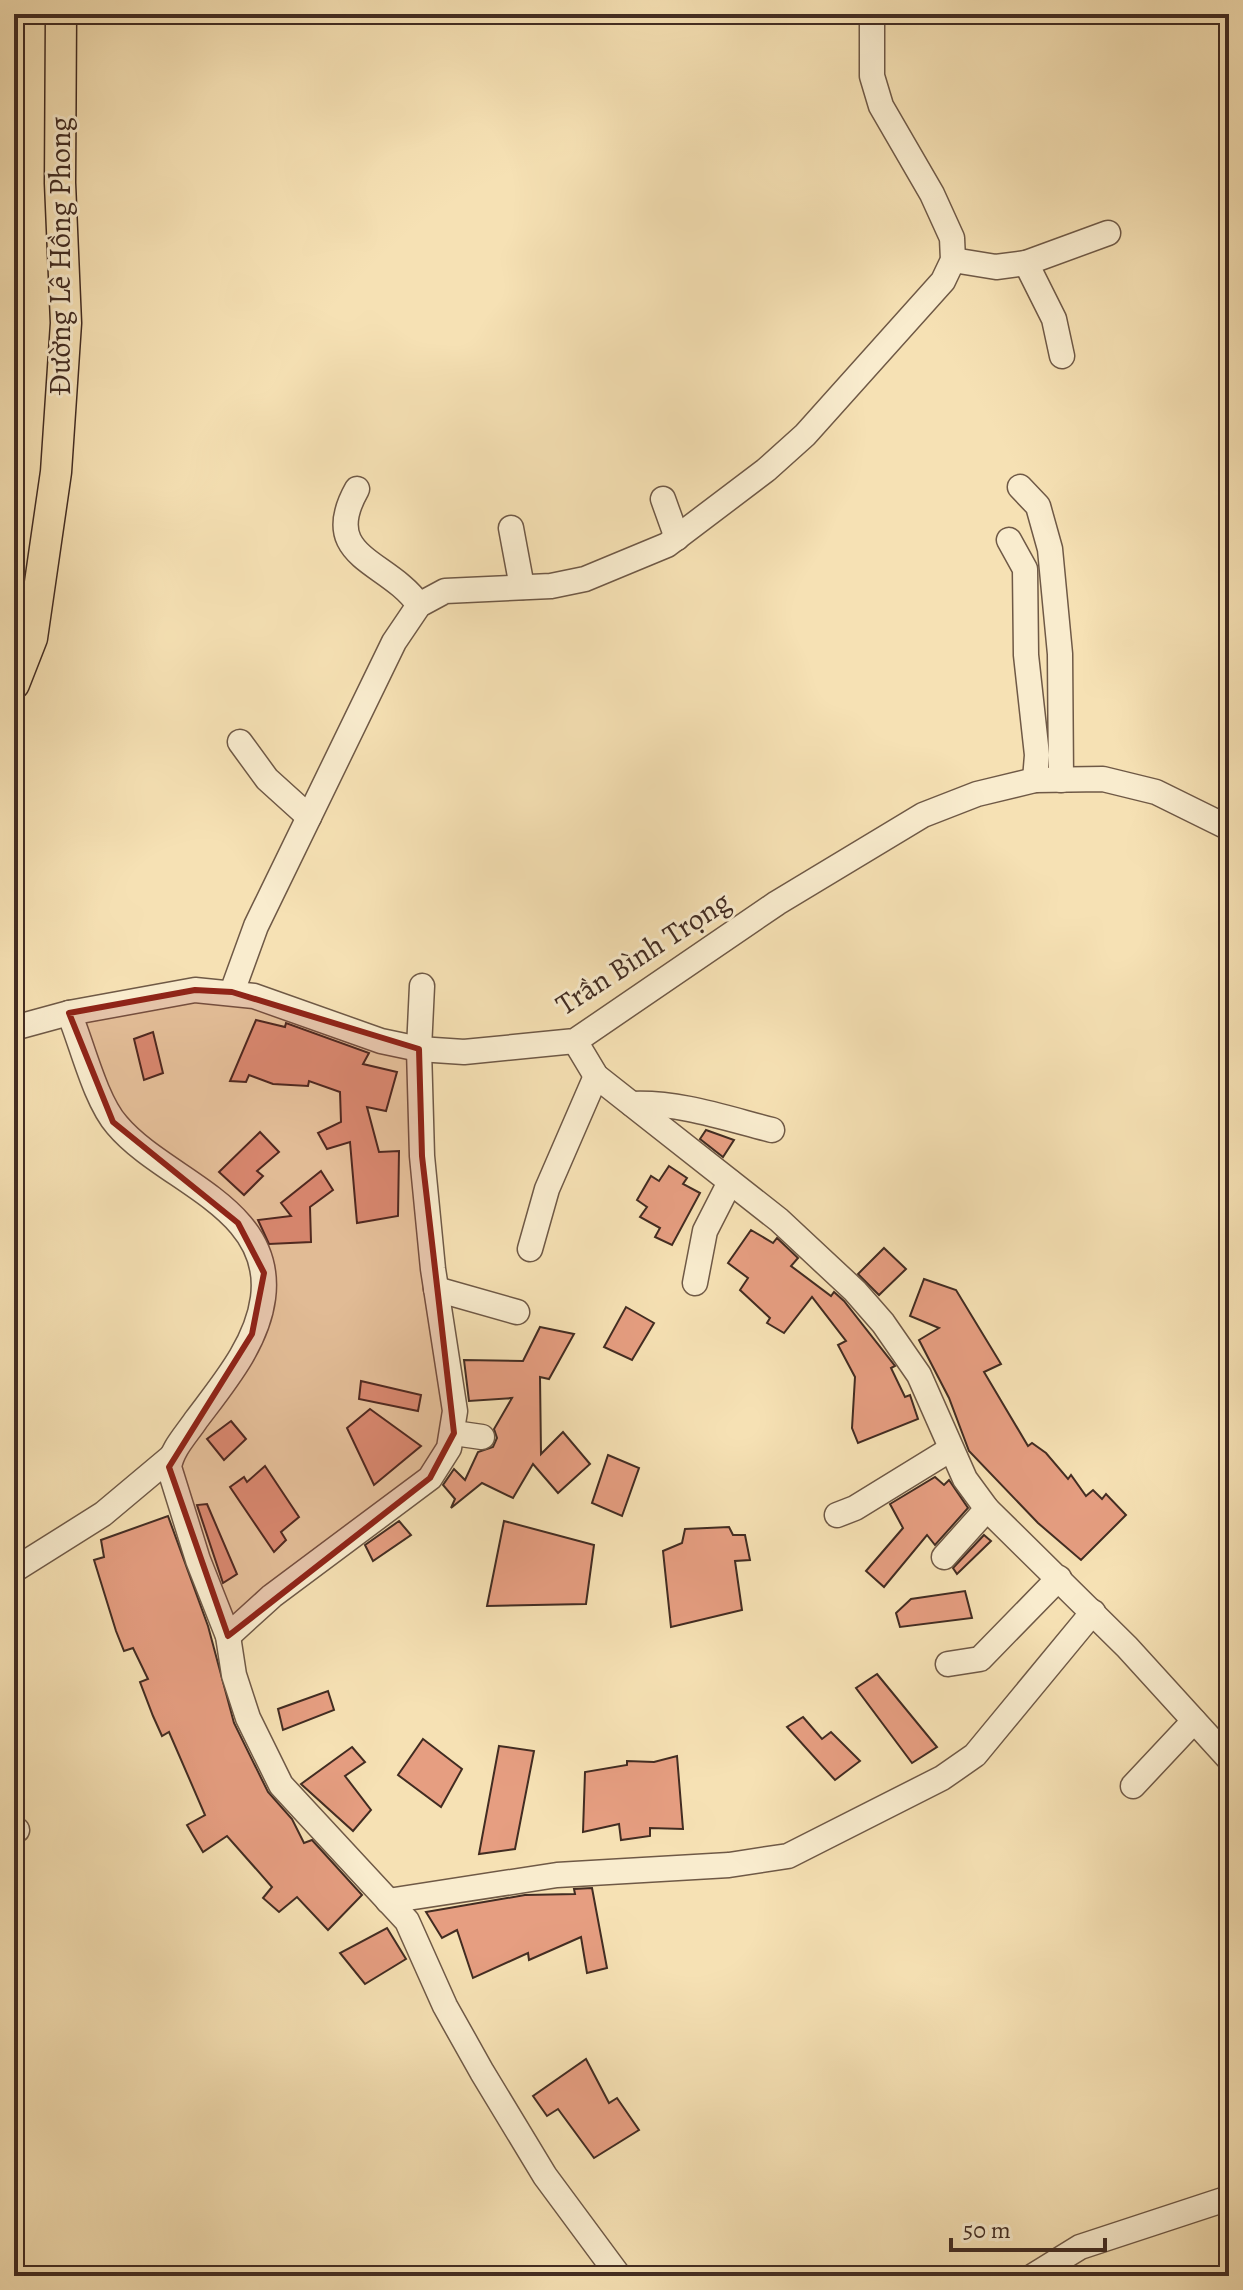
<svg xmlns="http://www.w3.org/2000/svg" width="1243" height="2290" viewBox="0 0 1243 2290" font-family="Alegreya,serif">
<rect width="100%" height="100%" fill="#f6e1b4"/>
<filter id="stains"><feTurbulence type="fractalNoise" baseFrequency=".0025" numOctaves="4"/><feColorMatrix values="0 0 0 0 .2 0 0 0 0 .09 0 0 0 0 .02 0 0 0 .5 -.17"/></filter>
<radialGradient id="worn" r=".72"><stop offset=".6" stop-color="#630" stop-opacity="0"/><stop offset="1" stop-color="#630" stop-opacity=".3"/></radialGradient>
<!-- building -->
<g fill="#e69e81" stroke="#422c22" stroke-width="2">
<polygon points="256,1020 285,1027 286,1023 369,1053 363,1064 397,1072 386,1111 367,1107 379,1152 399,1151 398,1216 357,1223 350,1142 327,1149 318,1133 341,1122 340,1092 309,1081 308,1086 273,1084 249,1075 246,1082 230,1081"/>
<polygon points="153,1032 163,1073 144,1080 134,1039"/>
<polygon points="706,1130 734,1140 723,1157 700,1139"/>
<polygon points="260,1132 279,1152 257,1171 263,1176 244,1195 219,1172"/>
<polygon points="669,1166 687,1178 683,1184 700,1193 672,1245 655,1237 660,1228 640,1217 647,1207 637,1200 651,1176 659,1181"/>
<polygon points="321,1171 333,1190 310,1207 311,1242 269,1244 258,1220 291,1216 281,1203"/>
<polygon points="751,1230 773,1243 777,1238 798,1258 791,1266 831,1296 834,1292 844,1301 895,1366 891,1368 905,1397 910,1395 918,1419 858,1443 852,1428 855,1377 838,1345 846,1341 812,1297 784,1333 767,1323 770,1318 740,1290 748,1278 728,1263"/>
<polygon points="884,1248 906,1269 879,1295 858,1274"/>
<polygon points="924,1279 956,1290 1001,1364 984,1372 1028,1446 1032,1443 1046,1453 1068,1479 1071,1475 1086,1496 1093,1490 1102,1499 1106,1494 1126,1515 1081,1560 1038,1523 969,1451 949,1398 919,1340 939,1328 910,1316"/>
<polygon points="626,1307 654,1323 632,1360 604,1347"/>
<polygon points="540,1327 574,1334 549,1379 540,1377 541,1454 563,1432 590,1464 558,1493 533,1464 513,1498 482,1483 451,1508 455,1499 443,1485 454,1469 465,1480 478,1452 493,1447 497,1438 494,1429 512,1398 469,1401 464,1360 523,1361"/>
<polygon points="361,1381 421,1395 418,1411 359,1399"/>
<polygon points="370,1409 421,1446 374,1485 347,1428"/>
<polygon points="231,1421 246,1439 224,1460 207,1439"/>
<polygon points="608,1455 639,1468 622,1516 592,1503"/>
<polygon points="265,1466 299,1517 281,1532 286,1540 274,1552 230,1487 244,1477 247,1482"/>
<polygon points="935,1477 944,1485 949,1480 968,1508 935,1545 927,1535 884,1587 866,1571 903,1528 890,1504"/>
<polygon points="207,1504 237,1574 223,1583 197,1505"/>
<polygon points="168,1516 208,1626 234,1723 268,1792 292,1819 304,1843 312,1840 362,1895 328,1930 297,1897 279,1912 263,1898 272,1887 227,1836 203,1852 187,1825 205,1815 169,1732 162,1736 153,1716 140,1682 148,1679 133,1648 124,1651 116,1631 94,1560 104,1557 101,1540"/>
<polygon points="399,1521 411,1535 373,1561 365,1545"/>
<polygon points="504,1521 594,1545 586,1604 487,1606"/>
<polygon points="729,1527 733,1535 745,1535 750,1560 735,1561 742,1610 671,1627 663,1551 682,1543 685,1529"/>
<polygon points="984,1535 991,1541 957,1574 953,1568"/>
<polygon points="965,1591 972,1618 900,1627 896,1613 911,1599"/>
<polygon points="877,1674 937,1747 912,1763 856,1688"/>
<polygon points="328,1691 334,1710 283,1730 278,1709"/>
<polygon points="803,1717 822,1739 831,1732 860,1761 835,1780 787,1727"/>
<polygon points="423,1739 462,1769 441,1807 398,1775"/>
<polygon points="499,1746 534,1751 515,1849 479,1854"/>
<polygon points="352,1747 365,1762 345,1776 371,1810 353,1831 301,1784"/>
<polygon points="677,1756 683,1829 650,1828 650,1836 621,1840 619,1824 583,1832 585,1772 627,1765 627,1761 654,1762"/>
<polygon points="592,1888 607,1968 587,1973 581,1937 529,1960 528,1953 473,1978 457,1930 442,1938 426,1912 525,1895 575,1894 574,1889"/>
<polygon points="387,1928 406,1959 365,1984 340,1953"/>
<polygon points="586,2059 609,2103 617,2098 639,2130 594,2158 558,2109 547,2116 533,2096"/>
</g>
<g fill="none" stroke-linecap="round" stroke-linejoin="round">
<defs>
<g id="minor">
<polyline points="953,260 996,267 1026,263 1108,233"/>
<polyline points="1026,263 1054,319 1062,356"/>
<polyline points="1020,487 1038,506 1050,549 1060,654 1061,780"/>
<path d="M357,489C318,558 388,560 419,605"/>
<polyline points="663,499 677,538"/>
<polyline points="511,528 522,587"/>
<polyline points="1009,540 1025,569 1026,655 1037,755 1035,780"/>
<polyline points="240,742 267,779 309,817"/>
<polyline points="232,992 256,926 394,642 419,605 445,591 551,586 585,579 667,545 766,470 805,435 943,281 953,260 952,238 932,194 881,106 872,76 872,14"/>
<path d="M69,1013C82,1044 95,1100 117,1125C164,1181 275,1207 263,1298C257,1344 223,1384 196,1420C186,1435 172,1449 169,1467L198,1560L228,1636L234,1675L248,1718L281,1785L407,1921L445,2006L482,2072L545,2176L619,2276"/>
<polyline points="14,1028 69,1013 195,990 254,996 381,1041 419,1049 464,1052 575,1041 777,903 923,815 977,794 1035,780 1103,779 1156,792 1229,828"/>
<polyline points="575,1041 596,1076 779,1220 855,1291 883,1323 919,1375 965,1479 987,1509 1127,1647 1229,1759"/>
<path d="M632,1104C680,1102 725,1118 772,1130"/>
<polyline points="530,1249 547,1189 596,1076"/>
<polyline points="695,1283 705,1231 730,1182"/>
<polyline points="436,1289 517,1312"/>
<polyline points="454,1433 482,1437"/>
<polyline points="837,1515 855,1508 951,1449"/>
<polyline points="944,1557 987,1509"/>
<polyline points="14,1570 103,1514 171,1457"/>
<polyline points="228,1636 272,1596 430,1478 449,1448 455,1411 433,1269 422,1156 419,1049 422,986"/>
<polyline points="948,1664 980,1659 1059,1578"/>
<polyline points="1133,1786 1194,1721"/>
<polyline points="14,1832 17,1830"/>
<polyline points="388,1901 557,1875 729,1865 788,1856 942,1778 975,1755 1093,1612"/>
<polyline points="1033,2276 1080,2247 1229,2198"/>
</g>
<polyline id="major" points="14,684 32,638 56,472 66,323 60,183 61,14"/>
</defs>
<!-- minor casing -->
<use href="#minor" stroke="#6f5946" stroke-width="27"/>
<!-- major casing -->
<use href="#major" stroke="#422c22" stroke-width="33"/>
<!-- minor -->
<use href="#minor" stroke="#f9ecce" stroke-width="24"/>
<!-- major -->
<use href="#major" stroke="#f6e1b4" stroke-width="30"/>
</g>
<!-- marked area -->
<path fill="#8f2418" fill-opacity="0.2" stroke="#8f2418" stroke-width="6" stroke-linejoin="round" d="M195,990L232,992L419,1049L422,1156L454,1433L430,1478L228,1636L169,1467L252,1334L264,1273L238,1223L113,1122L69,1013Z"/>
<g text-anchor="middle" stroke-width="6" stroke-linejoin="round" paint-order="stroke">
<!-- street labels -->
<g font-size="30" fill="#422c22" stroke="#f9ecce">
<text transform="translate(60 256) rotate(-90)" y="10">Đường Lê Hồng Phong</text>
<text transform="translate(643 953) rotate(-33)" y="10">Trần Bình Trọng</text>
</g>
</g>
<!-- margin -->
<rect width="1243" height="2290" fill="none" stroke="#f6e1b4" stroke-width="48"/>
<rect x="16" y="16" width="1211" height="2258" fill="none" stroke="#422c22" stroke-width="4"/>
<rect x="24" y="24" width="1195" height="2242" fill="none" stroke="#422c22" stroke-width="2"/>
<!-- scale -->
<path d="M951 2238v12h154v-12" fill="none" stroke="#422c22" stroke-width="4"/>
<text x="963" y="2238" font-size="24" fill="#422c22" stroke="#f9ecce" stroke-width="6" paint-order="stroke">50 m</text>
<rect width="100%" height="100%" filter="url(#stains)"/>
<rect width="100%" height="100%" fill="url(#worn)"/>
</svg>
